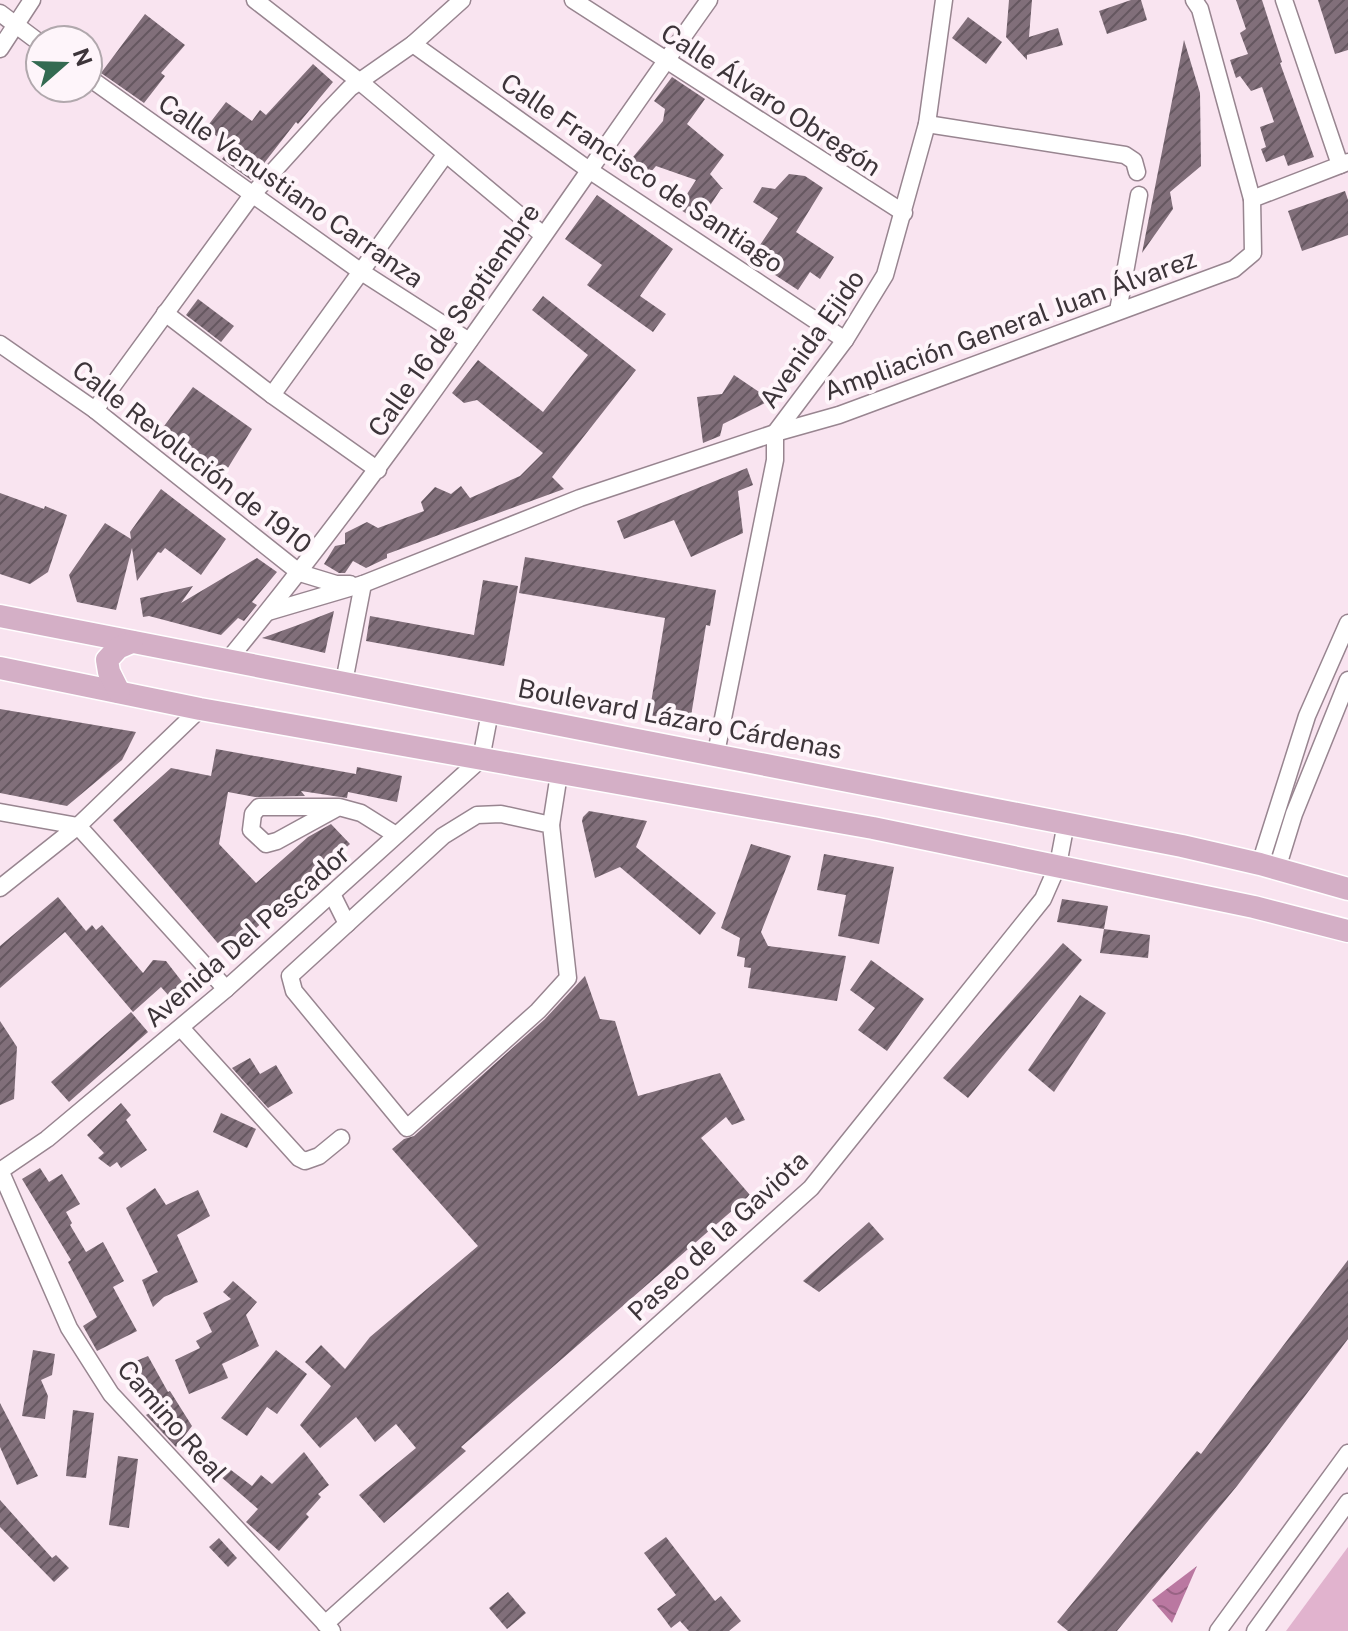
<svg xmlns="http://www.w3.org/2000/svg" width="1348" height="1631" viewBox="0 0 1348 1631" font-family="'Public Sans',sans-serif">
<defs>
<pattern id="water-waves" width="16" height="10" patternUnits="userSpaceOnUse" patternTransform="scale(2)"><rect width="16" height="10" fill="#ba78a1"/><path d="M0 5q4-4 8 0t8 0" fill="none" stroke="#986384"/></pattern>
<pattern id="building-hatch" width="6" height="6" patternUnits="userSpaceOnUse" patternTransform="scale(2)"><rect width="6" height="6" fill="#816f7a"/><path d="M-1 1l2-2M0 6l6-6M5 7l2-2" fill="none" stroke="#655760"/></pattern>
</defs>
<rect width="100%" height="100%" fill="#f9e4f0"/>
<!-- green -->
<polygon fill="#e1b3ce" points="1348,1547 1348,1631 1286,1631"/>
<!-- water -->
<polygon fill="url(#water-waves)" points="1197,1566 1172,1623 1152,1600"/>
<!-- building -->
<g fill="url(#building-hatch)">
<polygon points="1009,0 1032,0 1029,37 1058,28 1063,45 1027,55 1027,60 1006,37"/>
<polygon points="1131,0 1141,0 1147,20 1107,34 1099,11"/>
<polygon points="1236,0 1262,0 1282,62 1280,63 1314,157 1288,166 1284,155 1266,162 1261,149 1266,147 1260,127 1274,122 1262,87 1251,91 1240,76 1236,78 1230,60 1248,54 1240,33 1246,29"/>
<polygon points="1318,0 1348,0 1348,50 1335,54"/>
<polygon points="145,14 185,45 161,73 165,76 144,103 101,73"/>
<polygon points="968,17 1002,42 986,64 952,38"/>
<polygon points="1184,40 1200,93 1201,166 1170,192 1173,209 1142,253"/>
<polygon points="313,64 333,82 298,124 296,122 251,180 222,159 231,147 206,128 226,102 252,121 260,110 266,115"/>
<polygon points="672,77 705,99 687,124 724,155 710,174 723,189 721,189 699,222 678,208 696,180 656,166 645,179 628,163 663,121 665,109 654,101"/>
<polygon points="789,174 805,176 823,188 796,232 834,257 820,279 810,272 798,290 772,273 781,259 760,245 778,218 753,202 762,187 775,189"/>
<polygon points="1345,191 1348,200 1348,235 1302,251 1288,211"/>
<polygon points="597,195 673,249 640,296 666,314 653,332 587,285 602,265 565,239"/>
<polygon points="543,296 636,370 552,477 564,489 387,554 387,558 366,568 353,561 345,573 339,573 324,564 335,546 345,544 345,533 367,522 378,528 424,511 421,502 435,487 451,494 461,486 470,498 520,476 543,453 477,400 464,403 452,393 478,360 543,412 588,355 532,310"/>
<polygon points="198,299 234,326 221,342 186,315"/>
<polygon points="734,375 771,400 723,424 720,436 703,443 697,397 722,394"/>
<polygon points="193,387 252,429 221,479 159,433"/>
<polygon points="747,468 753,485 738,491 743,533 691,557 674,520 624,539 617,521"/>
<polygon points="161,489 226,539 201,575 165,548 161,553 158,552 137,581 132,548 116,610 77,602 69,575 105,523 131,539 130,532"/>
<polygon points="0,493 44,509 45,506 67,515 48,572 30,584 0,574"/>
<polygon points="525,557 716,590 710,626 706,625 690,722 649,715 665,618 519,593"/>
<polygon points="257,558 277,572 252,602 257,605 244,621 238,618 221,635 149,616 143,617 140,598 193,586 181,603"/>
<polygon points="483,580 518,586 504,666 366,641 370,616 474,635"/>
<polygon points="334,611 325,653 262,638 298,625"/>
<polygon points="0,709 136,732 122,760 67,806 0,793"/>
<polygon points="216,749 356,774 357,767 402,776 397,802 348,792 347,798 301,791 305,796 255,797 228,792 219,844 256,883 308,837 331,824 350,844 227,954 113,820 171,768 211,776"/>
<polygon points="589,811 647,821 636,847 716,913 700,935 620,867 595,878 582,821 583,817"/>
<polygon points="751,844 791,856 761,932 768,946 846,956 837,1001 748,988 751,968 744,967 745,958 737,956 740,938 721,928"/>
<polygon points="824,854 894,867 879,944 838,936 846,895 817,890"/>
<polygon points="58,897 86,931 92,925 96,930 102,925 143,973 153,960 166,961 190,992 177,1005 161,987 133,1012 65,932 0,988 0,946"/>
<polygon points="1062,899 1108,906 1104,929 1057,922"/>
<polygon points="1104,929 1150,935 1148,958 1100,953"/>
<polygon points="1063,943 1082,960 968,1098 943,1078"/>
<polygon points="871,960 924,999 887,1051 858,1030 875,1008 850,990"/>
<polygon points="585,976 600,1019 615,1021 638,1096 720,1073 745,1120 732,1125 726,1117 701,1138 750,1195 461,1447 466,1451 384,1523 359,1495 416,1448 396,1424 375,1442 356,1417 320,1448 300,1425 331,1386 305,1362 321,1345 345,1369 370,1337 478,1246 392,1149 404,1139 414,1136 545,1019"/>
<polygon points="1080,995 1106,1013 1054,1092 1028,1070"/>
<polygon points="131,1012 148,1032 69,1102 51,1082"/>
<polygon points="0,1021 17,1047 14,1099 0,1105"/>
<polygon points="250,1058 260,1074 276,1065 293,1093 268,1108 232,1068"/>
<polygon points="121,1103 131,1115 126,1120 147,1150 121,1168 117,1162 110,1167 98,1158 104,1153 87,1135"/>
<polygon points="221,1113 256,1129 247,1148 213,1132"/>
<polygon points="40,1168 49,1182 62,1174 80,1204 66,1212 72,1223 70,1225 86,1252 103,1242 124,1281 113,1287 137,1331 97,1351 83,1326 97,1317 68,1262 71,1260 22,1179"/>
<polygon points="155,1188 166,1205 198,1190 210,1216 177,1235 198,1282 164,1297 153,1307 142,1280 158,1272 126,1208"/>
<polygon points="869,1222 884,1239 819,1292 803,1281"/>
<polygon points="1348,1260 1348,1339 1237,1486 1117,1631 1068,1631 1057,1622 1197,1451 1201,1454"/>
<polygon points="233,1281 257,1302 246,1315 259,1346 222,1364 228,1378 189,1394 175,1360 200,1348 196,1341 212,1332 203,1313 231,1299 223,1292"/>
<polygon points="33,1350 55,1354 52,1375 41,1380 48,1396 45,1419 22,1416"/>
<polygon points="276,1350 307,1374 277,1414 267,1407 247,1436 221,1418"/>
<polygon points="148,1356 168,1392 170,1391 192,1426 176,1447 146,1415 160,1407 145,1378 135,1381 129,1364"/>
<polygon points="0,1403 38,1476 17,1485 0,1447"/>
<polygon points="73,1410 94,1413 86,1478 66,1476"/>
<polygon points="304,1452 329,1485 318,1494 321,1497 306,1514 309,1517 279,1551 246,1522 258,1509 220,1476 227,1467 252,1486 261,1475 272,1484"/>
<polygon points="118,1456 138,1459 129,1528 109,1525"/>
<polygon points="0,1500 52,1558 56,1555 69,1568 54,1582 0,1527"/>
<polygon points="666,1537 715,1601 721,1596 741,1621 729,1631 689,1631 680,1621 671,1628 657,1609 676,1595 644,1553"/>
<polygon points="219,1538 237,1558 228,1567 209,1547"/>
<polygon points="508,1592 526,1613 507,1629 489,1608"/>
</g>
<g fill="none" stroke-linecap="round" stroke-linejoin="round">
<defs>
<g id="minor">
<polyline points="255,0 359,81 543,235"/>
<polyline points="573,0 904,213"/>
<polyline points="1194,0 1200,9 1252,199"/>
<polyline points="1284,0 1340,165"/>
<polyline points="0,13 40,43"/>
<polyline points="413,44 589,170 845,340"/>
<polyline points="0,49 32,0"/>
<polyline points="88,77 360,271 469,341"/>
<polyline points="927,124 1125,155 1134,161 1137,172"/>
<polyline points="1118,311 1139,195"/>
<polyline points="165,313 272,395 378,470"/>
<polyline points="0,344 95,410 300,573 336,584 350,584"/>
<polyline points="272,395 445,155"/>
<polyline points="95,410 252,195 327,112 350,88 413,44 462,0"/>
<polyline points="268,612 363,584 580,498 775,433 839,415 1234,269 1253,253 1252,199 1348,162"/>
<path d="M228,660C401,450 551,222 709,0"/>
<polyline points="344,682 363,584"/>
<polyline points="200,709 78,826 226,989"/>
<polyline points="716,753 775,460 775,433 845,340 885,275 927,124 944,0"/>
<polyline points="339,807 277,841 266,844 251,830 253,814 259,807 339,807 361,813 396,835"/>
<polyline points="0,812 78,826 0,888"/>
<polygon points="501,814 551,825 568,978 538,1011 407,1128 294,991 290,976 443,836 477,815"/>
<polyline points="551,825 559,774"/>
<polyline points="1260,864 1307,716 1348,623"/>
<polyline points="1277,869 1294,814 1348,680"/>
<polyline points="333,896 347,924"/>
<polyline points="181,1028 299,1158 305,1161 319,1156 341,1138"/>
<polyline points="0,1170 69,1328 111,1394 332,1631"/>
<polyline points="0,1171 47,1139 226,989 481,759 490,712"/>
<polyline points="325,1624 811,1188 1043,899 1058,865 1066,823"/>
<polyline points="1218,1631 1348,1453"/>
<polyline points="1255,1631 1348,1502"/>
</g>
<g id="major">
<polyline points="0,616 1182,846 1260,864 1348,889"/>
<polyline points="0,668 200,709 873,828 1254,907 1348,931"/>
<polyline points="119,692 109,672 107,660 118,648 132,642"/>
</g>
</defs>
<!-- minor casing -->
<use href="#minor" stroke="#988590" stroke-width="19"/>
<!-- major casing -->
<use href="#major" stroke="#fff" stroke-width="25"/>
<!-- minor -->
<use href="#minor" stroke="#fff" stroke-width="16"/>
<!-- major -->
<use href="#major" stroke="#d4afc6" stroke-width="22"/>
</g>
<g text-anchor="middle" stroke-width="8" stroke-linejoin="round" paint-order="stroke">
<!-- street labels -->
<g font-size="26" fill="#3d353a" stroke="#fef5fa">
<text transform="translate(771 100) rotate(33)" y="9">Calle Álvaro Obregón</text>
<text transform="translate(642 173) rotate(34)" y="9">Calle Francisco de Santiago</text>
<text transform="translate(291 191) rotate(35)" y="9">Calle Venustiano Carranza</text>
<text transform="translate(454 320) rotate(-55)" y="9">Calle 16 de Septiembre</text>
<text transform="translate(1010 325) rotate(-20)" y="9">Ampliación General Juan Álvarez</text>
<text transform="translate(812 339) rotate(-55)" y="9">Avenida Ejido</text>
<text transform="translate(192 457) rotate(38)" y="9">Calle Revolución de 1910</text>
<text transform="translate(680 719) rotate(11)" y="9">Boulevard Lázaro Cárdenas</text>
<text transform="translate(247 936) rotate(-41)" y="9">Avenida Del Pescador</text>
<text transform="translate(718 1236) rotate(-43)" y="9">Paseo de la Gaviota</text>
<text transform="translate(172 1421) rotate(49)" y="9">Camino Real</text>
</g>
</g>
<!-- north arrow -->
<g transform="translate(64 64) rotate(70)"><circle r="38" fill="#fef5fa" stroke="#b1a8ad" stroke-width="2"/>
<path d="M0-6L14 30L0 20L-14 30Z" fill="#336a51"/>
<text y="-12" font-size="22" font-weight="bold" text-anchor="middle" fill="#3d353a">N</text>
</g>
</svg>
